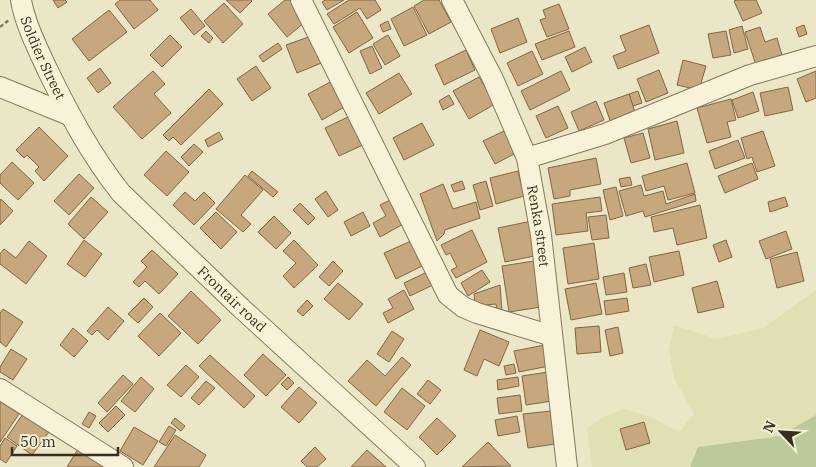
<svg xmlns="http://www.w3.org/2000/svg" width="816" height="467" viewBox="0 0 816 467" font-family="'IBM Plex Serif',serif">
<rect width="100%" height="100%" fill="#ebe6c5"/>
<!-- farmland -->
<polygon fill="#e1e0b3" points="816,290 816,415 780,436 698,447 690,467 592,467 587,429 603,417 624,409 651,417 679,432 694,414 674,378 669,351 674,325 717,339 763,328"/>
<!-- green -->
<polygon fill="#bcc999" points="816,415 816,467 690,467 698,447 780,436"/>
<!-- building -->
<g fill="#c7a77d" stroke="#836643">
<polygon points="53,0 65,0 67,2 58,8"/>
<polygon points="120,0 150,0 158,10 134,29 115,4"/>
<polygon points="226,0 251,0 252,1 240,13"/>
<polygon points="285,0 295,0 305,22 287,37 268,14"/>
<polygon points="325,0 344,0 327,10 322,2"/>
<polygon points="349,0 375,0 381,10 367,19 360,8 334,24 327,14"/>
<polygon points="424,0 439,0 451,22 429,34 414,6"/>
<polygon points="737,0 756,0 762,13 743,21 734,1"/>
<polygon points="224,3 243,24 223,43 204,21"/>
<polygon points="559,4 569,29 547,37 540,20 546,18 543,10"/>
<polygon points="413,7 427,35 404,46 391,19"/>
<polygon points="191,9 205,26 194,35 180,18"/>
<polygon points="109,10 127,32 89,61 72,39"/>
<polygon points="357,12 373,38 349,53 333,27"/>
<polygon points="518,18 527,42 500,53 491,29"/>
<polygon points="388,21 391,29 383,32 380,25"/>
<polygon points="649,25 659,53 618,69 613,56 626,51 620,36"/>
<polygon points="804,25 807,34 799,37 796,28"/>
<polygon points="742,26 748,49 734,53 729,30"/>
<polygon points="760,27 765,42 777,38 784,62 758,71 745,32"/>
<polygon points="206,31 213,38 209,43 201,36"/>
<polygon points="569,31 575,47 542,60 535,44"/>
<polygon points="726,31 731,55 713,58 708,34"/>
<polygon points="170,35 182,47 162,67 150,55"/>
<polygon points="314,35 324,62 297,73 286,45"/>
<polygon points="388,35 400,56 385,65 373,44"/>
<polygon points="278,43 282,49 263,62 259,56"/>
<polygon points="372,46 382,68 370,74 360,51"/>
<polygon points="585,47 592,62 572,72 565,57"/>
<polygon points="466,50 475,70 444,85 435,65"/>
<polygon points="532,51 543,74 518,86 507,63"/>
<polygon points="683,60 706,66 699,90 677,85"/>
<polygon points="256,66 271,88 252,101 237,79"/>
<polygon points="100,68 111,83 98,93 87,78"/>
<polygon points="659,70 668,93 646,102 637,79"/>
<polygon points="153,71 165,84 154,94 171,113 142,139 113,107"/>
<polygon points="561,71 570,90 530,110 521,91"/>
<polygon points="816,71 816,98 806,102 797,79"/>
<polygon points="399,73 412,94 379,114 366,93"/>
<polygon points="479,77 495,104 469,119 453,91"/>
<polygon points="332,81 346,106 322,120 308,94"/>
<polygon points="788,87 793,110 765,116 760,93"/>
<polygon points="209,89 223,104 181,145 173,137 169,141 163,135"/>
<polygon points="638,91 642,103 633,106 629,94"/>
<polygon points="753,92 759,111 738,118 732,100"/>
<polygon points="629,94 637,118 612,126 604,103"/>
<polygon points="449,95 454,104 443,110 439,101"/>
<polygon points="731,99 736,120 727,122 731,137 707,143 697,108"/>
<polygon points="596,101 604,120 579,131 571,112"/>
<polygon points="558,106 568,128 546,138 536,116"/>
<polygon points="352,115 365,144 339,156 325,128"/>
<polygon points="677,121 684,153 655,160 648,129"/>
<polygon points="422,123 434,145 404,160 393,138"/>
<polygon points="39,127 68,156 44,181 35,171 39,167 27,155 24,158 16,150"/>
<polygon points="504,131 516,153 495,164 483,141"/>
<polygon points="763,131 775,166 757,172 752,157 747,159 741,138"/>
<polygon points="219,132 223,139 208,147 205,140"/>
<polygon points="643,133 650,158 631,163 624,138"/>
<polygon points="738,140 745,158 715,169 709,151"/>
<polygon points="194,144 203,152 189,166 181,157"/>
<polygon points="166,151 189,172 167,196 144,175"/>
<polygon points="596,158 601,184 570,190 570,196 554,199 548,168"/>
<polygon points="12,162 34,183 18,200 0,183 0,175"/>
<polygon points="687,163 695,193 668,200 664,186 646,191 642,176"/>
<polygon points="752,163 758,179 725,193 718,176"/>
<polygon points="252,171 278,192 273,197 248,176"/>
<polygon points="518,171 524,196 496,204 490,178"/>
<polygon points="79,174 94,188 69,215 54,201"/>
<polygon points="245,175 263,190 241,215 251,224 243,232 216,209"/>
<polygon points="630,177 632,185 621,187 619,179"/>
<polygon points="462,181 465,189 454,192 451,185"/>
<polygon points="486,181 493,206 480,210 473,185"/>
<polygon points="443,184 453,209 476,202 480,218 445,230 444,234 437,241 420,194"/>
<polygon points="641,185 644,196 663,191 666,204 695,194 696,201 645,217 643,211 626,216 619,191"/>
<polygon points="616,187 623,216 610,220 603,190"/>
<polygon points="326,191 338,210 328,217 315,199"/>
<polygon points="185,192 195,201 204,192 215,203 194,225 173,205"/>
<polygon points="91,197 108,212 84,239 68,224"/>
<polygon points="600,197 602,211 586,213 588,231 556,235 552,204"/>
<polygon points="785,197 788,206 770,212 768,202"/>
<polygon points="394,198 407,222 380,237 373,223 386,216 380,205"/>
<polygon points="1,199 13,211 0,225 0,201"/>
<polygon points="300,203 315,218 308,225 293,210"/>
<polygon points="700,205 707,238 677,245 673,228 654,232 651,217"/>
<polygon points="216,212 237,232 221,249 200,228"/>
<polygon points="363,212 370,226 351,236 344,222"/>
<polygon points="606,215 609,238 592,240 588,217"/>
<polygon points="274,216 291,233 276,249 258,232"/>
<polygon points="532,221 539,255 505,262 498,228"/>
<polygon points="472,230 487,262 456,278 451,270 457,267 450,253 446,255 441,245"/>
<polygon points="786,231 792,249 766,259 759,241"/>
<polygon points="84,240 102,254 85,277 67,264"/>
<polygon points="294,240 318,265 294,288 283,276 296,263 283,251"/>
<polygon points="726,240 732,257 719,262 713,245"/>
<polygon points="29,241 47,256 26,284 0,264 0,254 4,249 16,258"/>
<polygon points="411,241 422,266 396,279 384,253"/>
<polygon points="594,243 599,279 568,284 563,248"/>
<polygon points="152,250 178,274 159,294 145,281 139,287 133,282 147,267 141,261"/>
<polygon points="679,251 684,275 654,282 649,257"/>
<polygon points="797,252 804,281 777,288 770,259"/>
<polygon points="333,261 343,271 329,286 319,277"/>
<polygon points="534,261 541,307 509,312 502,266"/>
<polygon points="646,264 651,285 633,288 629,268"/>
<polygon points="482,270 490,282 468,296 461,283"/>
<polygon points="427,272 433,285 410,296 404,283"/>
<polygon points="624,273 627,292 606,295 603,277"/>
<polygon points="717,281 724,307 698,313 692,288"/>
<polygon points="338,283 363,304 349,320 324,299"/>
<polygon points="596,283 602,314 571,320 565,289"/>
<polygon points="500,285 502,311 497,311 496,304 475,306 474,294"/>
<polygon points="404,290 414,309 388,323 383,313 393,308 388,299"/>
<polygon points="191,291 221,320 198,344 168,316"/>
<polygon points="144,298 153,307 138,323 128,314"/>
<polygon points="627,298 629,311 606,315 604,301"/>
<polygon points="307,300 313,306 303,316 297,311"/>
<polygon points="108,307 124,321 108,340 97,330 92,335 87,331"/>
<polygon points="3,309 23,322 6,347 0,342 0,313"/>
<polygon points="160,313 181,333 159,356 138,336"/>
<polygon points="599,326 601,352 577,354 575,328"/>
<polygon points="618,327 623,353 610,356 605,330"/>
<polygon points="73,328 88,341 74,357 60,345"/>
<polygon points="480,330 509,342 499,366 484,359 477,376 464,370"/>
<polygon points="392,331 404,339 389,362 377,354"/>
<polygon points="545,345 549,366 519,372 514,351"/>
<polygon points="11,349 27,359 13,380 0,372 0,367"/>
<polygon points="263,354 286,375 266,396 244,375"/>
<polygon points="210,355 255,396 244,408 199,366"/>
<polygon points="402,357 411,365 376,406 348,381 367,360 385,376"/>
<polygon points="514,364 516,373 506,375 504,366"/>
<polygon points="186,365 199,377 181,397 167,385"/>
<polygon points="548,372 552,401 526,405 522,376"/>
<polygon points="123,375 133,384 107,412 98,403"/>
<polygon points="141,377 154,389 135,412 121,401"/>
<polygon points="288,377 294,383 287,390 281,384"/>
<polygon points="518,377 519,386 498,390 497,380"/>
<polygon points="428,380 441,390 430,404 417,394"/>
<polygon points="206,381 215,388 199,405 191,398"/>
<polygon points="299,387 317,403 299,423 281,407"/>
<polygon points="402,388 425,406 407,430 384,412"/>
<polygon points="520,395 522,411 499,414 497,398"/>
<polygon points="0,401 19,414 0,442"/>
<polygon points="116,406 125,415 108,432 99,423"/>
<polygon points="551,411 555,444 528,448 523,414"/>
<polygon points="89,412 96,416 89,428 82,424"/>
<polygon points="23,414 49,432 32,455 7,437"/>
<polygon points="517,416 520,432 498,436 495,420"/>
<polygon points="175,418 185,426 181,431 171,423"/>
<polygon points="437,418 456,436 437,455 419,437"/>
<polygon points="644,422 650,443 626,450 620,429"/>
<polygon points="169,426 176,430 166,446 159,442"/>
<polygon points="134,427 158,441 143,465 120,451"/>
<polygon points="175,435 206,455 199,467 154,467"/>
<polygon points="5,438 17,446 6,463 0,459 0,446"/>
<polygon points="488,442 511,466 462,467"/>
<polygon points="315,447 326,459 317,467 307,467 301,461"/>
<polygon points="78,449 107,467 67,467"/>
<polygon points="367,450 386,467 351,467"/>
</g>
<g fill="none" stroke-linecap="round" stroke-linejoin="round">
<defs>
<g id="minor">
<path id="s1" d="M21,0C25,24 38,49 48,71C69,114 91,155 121,193L241,308L415,467"/>
<polyline points="301,0 448,295 463,307 477,313 552,336"/>
<path id="s2" d="M452,0L493,79L527,158L541,235L567,467"/>
<polyline points="0,87 69,115"/>
<polyline points="527,158 605,134 750,75 816,56"/>
<polyline points="0,389 123,467"/>
</g>
</defs>
<!-- minor casing -->
<use href="#minor" stroke="#85785c" stroke-width="22"/>
<!-- path -->
<polyline stroke="#85785c" stroke-width="2.5" stroke-dasharray="4 2.5" stroke-linecap="butt" points="0,27 9,20"/>
<!-- minor -->
<use href="#minor" stroke="#f7f2d8" stroke-width="20"/>
</g>
<g text-anchor="middle" stroke-width="4" stroke-linejoin="round" paint-order="stroke">
<!-- street labels -->
<g font-size="14" fill="#362e1f" stroke="#f3efd4">
<text dy="5" stroke="none"><textPath href="#s1" startOffset="62">Soldier Street</textPath></text>
<text dy="5" stroke="none"><textPath href="#s2" startOffset="244">Renka street</textPath></text>
<text dy="5" stroke="none"><textPath href="#s1" startOffset="372">Frontair road</textPath></text>
</g>
</g>
<!-- north arrow -->
<g transform="translate(781 432) rotate(295)" stroke="#f3efd4" stroke-width="4" paint-order="stroke">
<path d="M0-4L9 19L0 12L-9 19Z" fill="#362e1f"/>
<text y="-8" font-size="14" font-weight="bold" text-anchor="middle" fill="#362e1f">N</text>
</g>
<!-- scale -->
<path d="M12 447v8h106v-8" fill="none" stroke="#362e1f" stroke-width="2.5"/>
<text x="20" y="447" font-size="15" fill="#362e1f" stroke="#f3efd4" stroke-width="4" paint-order="stroke">50 m</text>
</svg>
